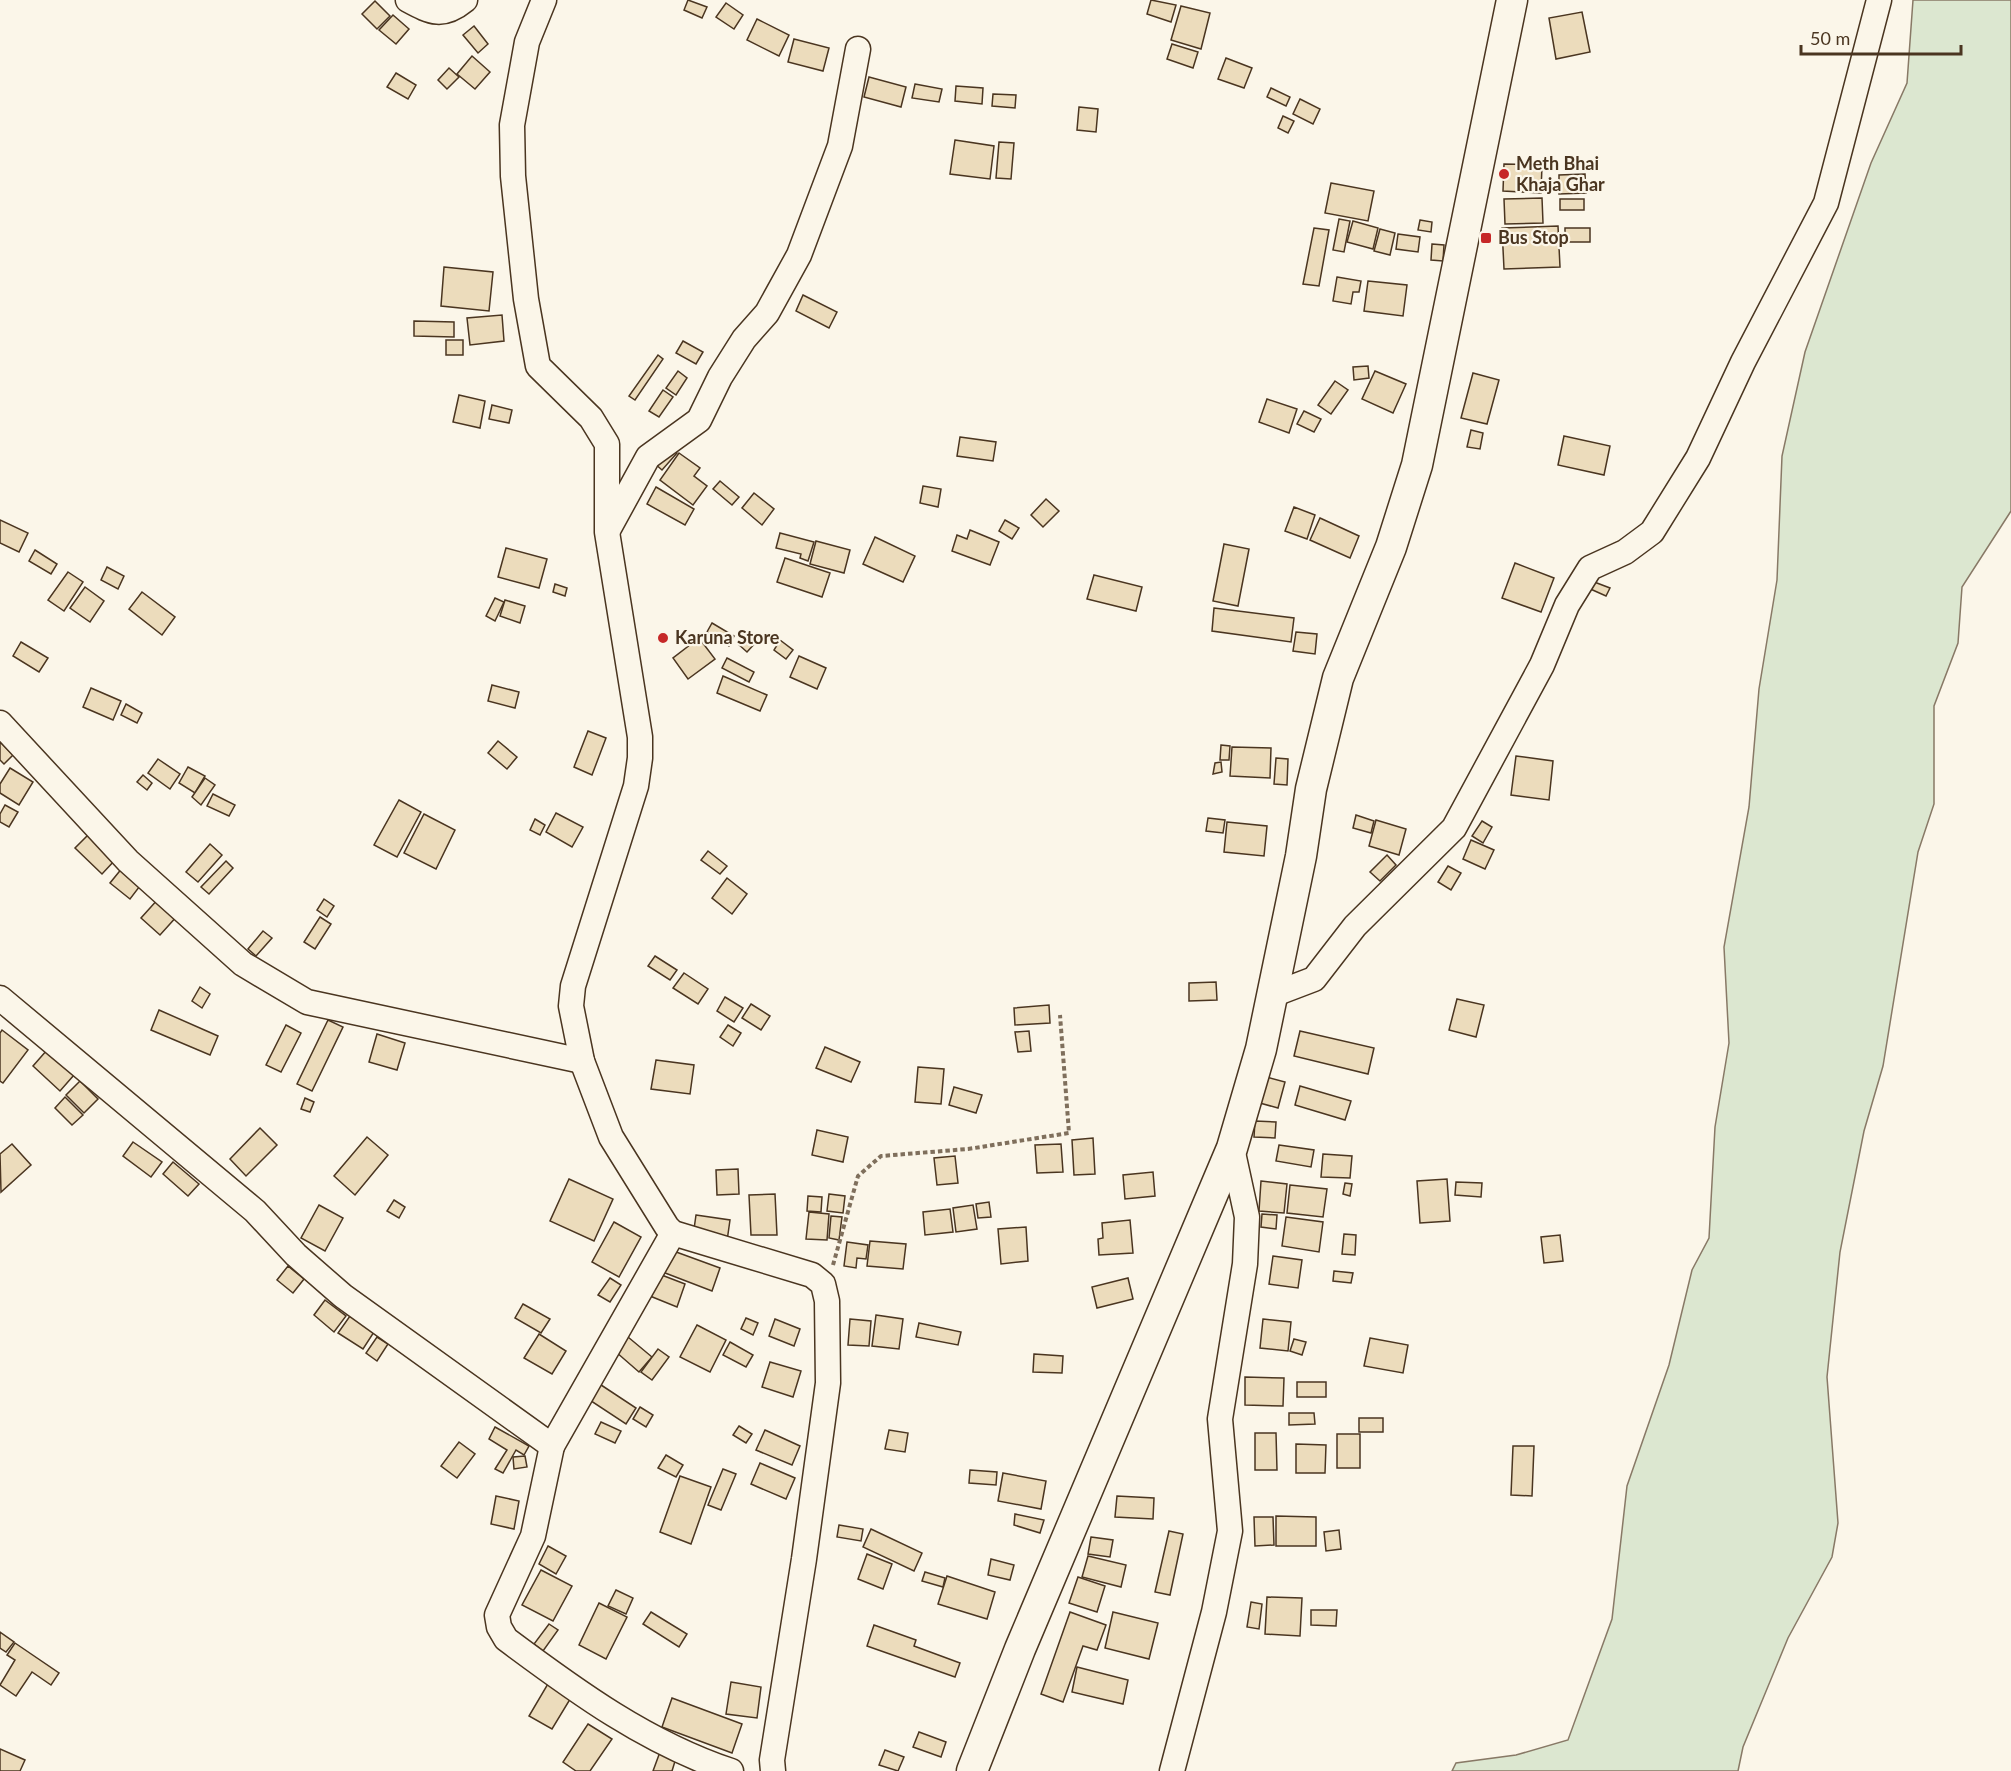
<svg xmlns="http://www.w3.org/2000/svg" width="2011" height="1771" viewBox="0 0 2011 1771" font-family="Lato,sans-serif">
<rect width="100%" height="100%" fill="#fbf6e9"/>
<!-- green -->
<polygon fill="#dce7d0" stroke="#887966" stroke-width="1.5" points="1913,0 2011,0 2011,511 1962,587 1958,643 1934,706 1934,804 1918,852 1883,1066 1864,1131 1840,1252 1827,1377 1838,1523 1832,1557 1788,1638 1743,1747 1738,1771 1452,1771 1456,1763 1516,1755 1568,1740 1612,1619 1627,1486 1669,1365 1692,1270 1709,1238 1715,1127 1729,1043 1724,947 1749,807 1759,689 1777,580 1782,456 1805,352 1871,163 1907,83"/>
<!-- building -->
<g fill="#ecdcbc" stroke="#4a3520" stroke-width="1.5">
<polygon points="688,0 707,7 702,18 684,10"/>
<polygon points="1151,0 1176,5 1171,22 1147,14"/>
<polygon points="375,1 390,16 377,29 362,14"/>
<polygon points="726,3 743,15 734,29 716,17"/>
<polygon points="1181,6 1210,13 1201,49 1171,40"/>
<polygon points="1582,12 1590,52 1556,59 1549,18"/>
<polygon points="393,15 409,29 396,44 379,30"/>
<polygon points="757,19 789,35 779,56 747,40"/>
<polygon points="474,26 488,44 478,53 463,35"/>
<polygon points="794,39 829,48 823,71 788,62"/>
<polygon points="1172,44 1198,52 1193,68 1167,59"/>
<polygon points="472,56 490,72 475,89 457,74"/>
<polygon points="1226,58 1252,68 1244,88 1218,79"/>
<polygon points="449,68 459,77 447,89 438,80"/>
<polygon points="396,73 416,85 408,99 387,87"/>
<polygon points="869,77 906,87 901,107 864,97"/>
<polygon points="915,84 942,89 939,102 912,98"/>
<polygon points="956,86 983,88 982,104 955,101"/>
<polygon points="1271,88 1290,97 1286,106 1267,97"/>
<polygon points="993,94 1016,95 1015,108 992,106"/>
<polygon points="1300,99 1320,109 1313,124 1293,114"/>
<polygon points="1079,107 1098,109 1096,132 1077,130"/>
<polygon points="1283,116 1294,121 1288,133 1278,128"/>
<polygon points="955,140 994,146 990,179 950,174"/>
<polygon points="999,142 1014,143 1011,179 996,178"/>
<polygon points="1504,164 1542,165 1541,193 1503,191"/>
<polygon points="1585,174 1586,193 1559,194 1559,175"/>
<polygon points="1331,183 1374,191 1368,221 1325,213"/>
<polygon points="1542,198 1543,223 1505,224 1504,199"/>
<rect x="1560" y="199" width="24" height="11"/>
<polygon points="1339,219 1350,221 1344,252 1333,250"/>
<polygon points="1420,220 1432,222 1431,232 1418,230"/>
<polygon points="1353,221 1378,228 1373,249 1347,242"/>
<polygon points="1558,226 1560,267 1504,269 1502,228"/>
<polygon points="1314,228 1329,230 1319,286 1303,284"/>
<rect x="1565" y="228" width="25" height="14"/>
<polygon points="1380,229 1395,233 1390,255 1374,251"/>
<polygon points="1398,234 1420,237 1418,252 1396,249"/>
<polygon points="1432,244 1444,245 1443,261 1431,260"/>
<polygon points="444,267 493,272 489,311 441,306"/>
<polygon points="1337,277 1361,281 1359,292 1353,292 1351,304 1333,301"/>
<polygon points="1368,281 1407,285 1403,316 1364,311"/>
<polygon points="803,295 837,312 829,328 796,311"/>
<polygon points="502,315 504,341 470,345 467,318"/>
<polygon points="414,321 454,322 454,337 414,336"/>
<rect x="446" y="340" width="17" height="15"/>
<polygon points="683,341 703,352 696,364 676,353"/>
<polygon points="658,355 663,359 635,400 629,396"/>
<polygon points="1368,366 1369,378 1354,380 1353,367"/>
<polygon points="678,371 687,378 676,395 666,388"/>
<polygon points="1375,371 1406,384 1393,413 1362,399"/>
<polygon points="1473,373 1499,380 1487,424 1461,418"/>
<polygon points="1335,381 1348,390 1331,414 1318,405"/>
<polygon points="663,390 673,397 659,417 649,411"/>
<polygon points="459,395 485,401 480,428 453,422"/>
<polygon points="1267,399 1297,409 1289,433 1259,422"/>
<polygon points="492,405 512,410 509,423 489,419"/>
<polygon points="1304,411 1321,419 1314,432 1297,424"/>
<polygon points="1471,430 1483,433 1480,449 1467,447"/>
<polygon points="1564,436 1610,446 1604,475 1558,465"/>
<polygon points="960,437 996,442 993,461 957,456"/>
<polygon points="667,444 677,453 662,470 653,462"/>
<polygon points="679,453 700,468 694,476 707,486 693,505 660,480"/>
<polygon points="720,481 739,497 732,505 713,489"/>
<polygon points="923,486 941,489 938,507 920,503"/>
<polygon points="656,487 694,509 685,525 647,504"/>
<polygon points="754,493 774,509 762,525 742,508"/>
<polygon points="1046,499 1059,511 1043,527 1031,515"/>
<polygon points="1294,507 1315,515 1307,539 1285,531"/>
<polygon points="1320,518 1359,536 1350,558 1310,540"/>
<polygon points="0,520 28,533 19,552 0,543"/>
<polygon points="1005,520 1019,528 1012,539 999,531"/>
<polygon points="970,530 999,542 990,565 952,551 957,535 967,539"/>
<polygon points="780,533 814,542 808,561 800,558 801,554 776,548"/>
<polygon points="875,537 915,556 903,582 863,564"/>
<polygon points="816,541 850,550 844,573 810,564"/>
<polygon points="1224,544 1249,549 1238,606 1213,601"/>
<polygon points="506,548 547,559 539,588 498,577"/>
<polygon points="35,550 57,564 51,574 29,561"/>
<polygon points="785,558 830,573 822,597 777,582"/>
<polygon points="1515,563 1554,578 1541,612 1502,598"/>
<polygon points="107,567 124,576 118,589 101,580"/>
<polygon points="68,572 83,582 64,611 48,600"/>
<polygon points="1094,575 1142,587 1136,611 1087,599"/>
<polygon points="1589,580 1610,588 1606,596 1586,587"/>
<polygon points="555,584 567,588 565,596 553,592"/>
<polygon points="85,587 104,601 90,622 70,608"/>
<polygon points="142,592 175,617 162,635 129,609"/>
<polygon points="495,598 504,602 495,621 486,616"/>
<polygon points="505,600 525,606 520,623 500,616"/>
<polygon points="1214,608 1294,618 1291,642 1212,631"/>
<polygon points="712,623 734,636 729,646 707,632"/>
<polygon points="748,631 758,640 747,652 737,643"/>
<polygon points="1296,632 1317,634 1315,654 1293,651"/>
<polygon points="699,638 715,659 688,679 673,658"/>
<polygon points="780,640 793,650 786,659 774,650"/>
<polygon points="21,642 48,658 39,672 13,656"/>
<polygon points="799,656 826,668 817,689 790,677"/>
<polygon points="727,658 754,672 749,682 722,668"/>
<polygon points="723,676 767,695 760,711 717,693"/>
<polygon points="492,685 519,692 515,708 488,701"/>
<polygon points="91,688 121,701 113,720 83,707"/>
<polygon points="126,704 142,713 137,723 121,715"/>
<polygon points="588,731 606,738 592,775 574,767"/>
<polygon points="498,741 517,757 507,769 488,753"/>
<polygon points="0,742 13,755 4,764 0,760"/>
<polygon points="1221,745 1230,746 1229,760 1220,760"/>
<polygon points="1232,747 1271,748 1270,778 1230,776"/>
<polygon points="1516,756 1553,761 1549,800 1511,795"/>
<polygon points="1276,758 1288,759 1287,785 1274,784"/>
<polygon points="158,759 180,774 170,789 148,773"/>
<polygon points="1221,762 1222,772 1213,774 1215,763"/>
<polygon points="188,767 205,776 195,793 179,783"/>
<polygon points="10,768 33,782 19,805 0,793 0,784"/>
<polygon points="143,775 152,783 147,790 137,782"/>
<polygon points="205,778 215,785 201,805 192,797"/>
<polygon points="213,794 235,805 229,816 207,806"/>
<polygon points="399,800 421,812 397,857 374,845"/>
<polygon points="5,805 18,812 9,827 0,822 0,814"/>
<polygon points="556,813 583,827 572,847 546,832"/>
<polygon points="424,814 455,830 436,869 404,853"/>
<polygon points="1356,815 1374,821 1371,833 1353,828"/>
<polygon points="1208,818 1225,820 1223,833 1206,831"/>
<polygon points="535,819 545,825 540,835 530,830"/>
<polygon points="1376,820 1406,829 1399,855 1369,846"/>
<polygon points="1482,821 1492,827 1483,843 1472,836"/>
<polygon points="1227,822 1267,826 1264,856 1224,852"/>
<polygon points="88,835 115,860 102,874 75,848"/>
<polygon points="1471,840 1494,850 1485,869 1463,859"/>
<polygon points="210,844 222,855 198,882 186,872"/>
<polygon points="708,851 727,866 720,874 701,860"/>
<polygon points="1387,855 1396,865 1380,881 1370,872"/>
<polygon points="226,861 233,868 209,894 201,887"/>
<polygon points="1448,866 1461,873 1451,890 1438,882"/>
<polygon points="123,867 143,882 130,899 110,883"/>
<polygon points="727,878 747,894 732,914 712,898"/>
<polygon points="159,898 178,915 160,935 141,918"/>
<polygon points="324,899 334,906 327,917 317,910"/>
<polygon points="320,917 331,924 315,949 304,942"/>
<polygon points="263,931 272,938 256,956 248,949"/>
<polygon points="655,956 677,970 670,980 648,966"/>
<polygon points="684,973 708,989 698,1004 673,988"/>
<polygon points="1216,982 1217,1000 1189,1001 1189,983"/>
<polygon points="200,987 210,994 202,1008 192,1001"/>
<polygon points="725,997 743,1008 734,1022 717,1011"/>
<polygon points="1457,999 1484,1005 1476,1037 1449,1030"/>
<polygon points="751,1004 770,1016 761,1030 742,1018"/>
<polygon points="1049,1005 1050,1023 1015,1025 1014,1008"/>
<polygon points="159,1010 218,1036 210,1055 151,1030"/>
<polygon points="328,1020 343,1027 312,1091 297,1084"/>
<polygon points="286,1025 301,1033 281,1072 266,1065"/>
<polygon points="728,1025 741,1033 733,1046 720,1037"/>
<polygon points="2,1030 28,1050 3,1083 0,1081 0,1033"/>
<polygon points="1029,1031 1031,1051 1018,1052 1015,1032"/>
<polygon points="1300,1031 1374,1048 1368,1074 1294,1056"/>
<polygon points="377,1034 405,1043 397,1070 369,1062"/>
<polygon points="825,1047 860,1062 851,1082 816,1068"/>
<polygon points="47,1050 74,1075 60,1091 33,1066"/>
<polygon points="656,1060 694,1065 690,1094 651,1089"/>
<polygon points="918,1067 944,1069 941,1104 915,1102"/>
<polygon points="1263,1076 1285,1082 1278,1108 1256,1102"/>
<polygon points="80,1081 98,1099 84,1113 66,1095"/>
<polygon points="1300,1086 1351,1101 1345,1120 1295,1105"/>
<polygon points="954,1087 982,1095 976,1113 949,1105"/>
<polygon points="65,1097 83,1115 72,1125 55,1108"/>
<polygon points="305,1098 314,1102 310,1112 301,1109"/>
<polygon points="1255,1121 1276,1122 1275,1138 1254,1137"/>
<polygon points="260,1128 277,1145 246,1176 230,1159"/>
<polygon points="817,1130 848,1137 843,1162 812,1155"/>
<polygon points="367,1137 388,1155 355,1195 334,1176"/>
<polygon points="1093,1138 1095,1174 1074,1175 1072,1140"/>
<polygon points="133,1142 162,1162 151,1177 123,1156"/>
<polygon points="12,1144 31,1165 1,1192 0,1154"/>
<polygon points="1061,1144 1063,1172 1037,1173 1035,1145"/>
<polygon points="1279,1145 1314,1150 1311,1167 1276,1161"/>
<polygon points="1323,1154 1352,1156 1350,1178 1321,1177"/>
<polygon points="955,1156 958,1183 937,1185 934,1158"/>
<polygon points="173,1162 199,1184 188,1196 163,1174"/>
<polygon points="738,1169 739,1194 717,1195 716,1170"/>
<polygon points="1153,1172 1155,1196 1125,1199 1123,1175"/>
<polygon points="569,1179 613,1199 594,1241 550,1221"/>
<polygon points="1447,1179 1450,1221 1420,1223 1417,1181"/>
<polygon points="1261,1181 1287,1184 1284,1213 1259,1211"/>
<polygon points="1456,1182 1482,1183 1481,1197 1455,1195"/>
<polygon points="1345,1183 1352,1184 1350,1196 1343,1194"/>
<polygon points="1290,1185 1327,1189 1323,1217 1287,1213"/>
<polygon points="775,1194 777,1235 751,1235 749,1195"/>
<polygon points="829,1194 845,1196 843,1213 827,1211"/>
<polygon points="808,1196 822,1197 821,1212 807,1211"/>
<polygon points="394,1200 405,1207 399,1218 387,1211"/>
<polygon points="989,1202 991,1217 978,1218 976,1204"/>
<polygon points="319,1205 343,1218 325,1251 301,1238"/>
<polygon points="973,1205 977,1229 956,1232 953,1208"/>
<polygon points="950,1209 953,1232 925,1235 923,1212"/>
<polygon points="809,1212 829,1214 827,1240 806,1239"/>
<polygon points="1262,1214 1277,1215 1276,1229 1261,1227"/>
<polygon points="696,1215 730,1220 727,1241 693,1236"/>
<polygon points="831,1216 842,1217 839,1240 829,1238"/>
<polygon points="1286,1217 1323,1222 1319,1252 1282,1246"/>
<polygon points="1130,1220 1133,1253 1099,1255 1098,1239 1103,1238 1102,1223"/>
<polygon points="614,1222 641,1237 619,1277 592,1262"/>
<polygon points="1026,1227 1028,1261 1001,1264 998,1229"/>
<polygon points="1344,1234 1356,1235 1355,1255 1342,1254"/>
<polygon points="1560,1235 1563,1261 1544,1263 1541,1237"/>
<polygon points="870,1241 906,1244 903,1269 867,1266"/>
<polygon points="847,1242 868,1245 866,1259 857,1258 856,1268 844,1266"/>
<polygon points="668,1249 720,1268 712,1291 660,1271"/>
<polygon points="1273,1256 1302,1260 1298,1288 1269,1284"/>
<polygon points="288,1266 304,1279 293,1293 277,1280"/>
<polygon points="1334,1271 1353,1273 1351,1283 1333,1281"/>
<polygon points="659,1274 685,1284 677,1307 650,1296"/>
<polygon points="610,1278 621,1285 610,1302 598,1295"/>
<polygon points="1128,1278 1133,1299 1097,1308 1092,1287"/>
<polygon points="325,1300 346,1316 334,1332 314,1315"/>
<polygon points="523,1304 550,1319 541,1333 515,1318"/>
<polygon points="876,1315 903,1319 899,1349 872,1346"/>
<polygon points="350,1316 374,1332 363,1349 338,1333"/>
<polygon points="746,1318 758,1323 753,1335 741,1329"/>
<polygon points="775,1319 800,1329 794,1346 769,1336"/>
<polygon points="850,1319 871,1321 869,1346 848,1345"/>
<polygon points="1263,1319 1291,1322 1288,1351 1260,1348"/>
<polygon points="919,1323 961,1332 958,1345 916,1337"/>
<polygon points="697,1325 726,1340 710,1372 680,1357"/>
<polygon points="539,1334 566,1351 552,1374 524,1358"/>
<polygon points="377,1337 388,1344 377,1361 366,1353"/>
<polygon points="628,1337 652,1357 639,1372 616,1352"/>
<polygon points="1370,1338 1408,1345 1403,1373 1364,1366"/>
<polygon points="1294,1339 1306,1342 1302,1355 1290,1351"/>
<polygon points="730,1342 753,1355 746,1367 723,1355"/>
<polygon points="658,1349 669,1357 652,1380 641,1372"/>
<polygon points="1034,1354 1063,1356 1062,1373 1033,1372"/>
<polygon points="770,1362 801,1371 793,1397 762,1387"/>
<polygon points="1245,1377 1284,1378 1283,1406 1245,1405"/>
<polygon points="592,1379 636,1408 626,1424 582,1395"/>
<rect x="1297" y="1382" width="29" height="15"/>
<polygon points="640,1407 653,1415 646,1427 633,1419"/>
<polygon points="1289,1413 1314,1413 1315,1424 1289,1425"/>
<rect x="1359" y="1418" width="24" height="14"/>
<polygon points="601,1422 621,1431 615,1443 595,1434"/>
<polygon points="739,1426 752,1434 746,1443 733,1435"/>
<polygon points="495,1427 529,1446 524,1455 516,1450 503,1473 495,1469 507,1450 489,1439"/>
<polygon points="765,1430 800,1446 792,1465 756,1450"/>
<polygon points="889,1430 908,1433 905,1452 885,1449"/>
<polygon points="1255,1433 1276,1433 1277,1470 1255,1470"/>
<rect x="1337" y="1434" width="23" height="34"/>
<polygon points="459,1442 475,1454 457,1478 441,1466"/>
<polygon points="1296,1444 1326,1445 1325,1473 1296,1473"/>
<polygon points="1513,1446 1534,1446 1532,1496 1511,1495"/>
<polygon points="666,1455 683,1465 676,1477 658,1468"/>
<polygon points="525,1456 527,1467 514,1469 513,1457"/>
<polygon points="760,1463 795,1478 786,1499 751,1484"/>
<polygon points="723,1469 736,1474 721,1510 708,1505"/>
<polygon points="970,1470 997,1472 996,1485 969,1483"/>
<polygon points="1003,1473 1046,1481 1041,1509 998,1501"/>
<polygon points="680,1476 711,1487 691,1544 660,1532"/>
<polygon points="496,1496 519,1501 514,1529 491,1524"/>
<polygon points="1117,1496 1154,1498 1153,1519 1115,1517"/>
<polygon points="1015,1514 1044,1520 1040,1533 1014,1525"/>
<polygon points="1276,1516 1316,1517 1316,1546 1276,1546"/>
<polygon points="1254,1517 1273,1517 1274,1545 1255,1546"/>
<polygon points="839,1525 863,1529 861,1541 837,1537"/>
<polygon points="871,1529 922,1553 914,1571 863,1547"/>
<polygon points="1339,1530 1341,1549 1326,1551 1324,1532"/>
<polygon points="1169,1531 1183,1534 1170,1595 1155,1592"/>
<polygon points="1091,1537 1113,1540 1110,1557 1088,1554"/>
<polygon points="548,1546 566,1556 556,1574 539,1564"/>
<polygon points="867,1554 892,1564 883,1589 858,1579"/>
<polygon points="1088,1556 1126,1565 1121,1587 1082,1577"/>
<polygon points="991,1559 1014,1565 1010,1580 988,1575"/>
<polygon points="541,1570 572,1586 553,1621 522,1605"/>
<polygon points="925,1572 945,1578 943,1587 922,1581"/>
<polygon points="947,1576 995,1592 987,1619 938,1604"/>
<polygon points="1078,1577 1105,1586 1097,1612 1069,1603"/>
<polygon points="616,1590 633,1598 626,1614 608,1606"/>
<polygon points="1267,1597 1302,1598 1300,1636 1265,1634"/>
<polygon points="1251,1602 1262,1604 1259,1629 1247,1627"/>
<polygon points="599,1603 627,1617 606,1659 579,1645"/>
<polygon points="1311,1610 1337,1610 1336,1626 1311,1625"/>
<polygon points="651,1612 687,1634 679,1647 643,1624"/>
<polygon points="1070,1612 1106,1625 1097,1650 1083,1646 1063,1702 1041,1694"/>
<polygon points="1113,1612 1158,1623 1149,1659 1105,1648"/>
<polygon points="549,1624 558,1630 543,1651 534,1644"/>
<polygon points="874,1625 916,1640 914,1646 960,1663 955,1677 867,1646"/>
<polygon points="0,1632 14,1642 6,1652 0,1648"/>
<polygon points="15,1643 59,1673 51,1685 32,1672 16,1696 0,1685 15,1660 7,1655"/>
<polygon points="1077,1667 1128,1680 1123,1704 1072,1692"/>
<polygon points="549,1682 572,1696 552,1729 529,1716"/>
<polygon points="731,1682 761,1687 757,1718 726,1714"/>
<polygon points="672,1698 742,1724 732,1753 662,1727"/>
<polygon points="588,1724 612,1739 590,1771 576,1771 563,1762"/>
<polygon points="919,1732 946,1742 941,1757 913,1747"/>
<polygon points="0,1749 25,1760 20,1771 0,1771"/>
<polygon points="885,1750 904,1757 898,1771 879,1765"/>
<polygon points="660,1752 676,1758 672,1771 653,1771"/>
</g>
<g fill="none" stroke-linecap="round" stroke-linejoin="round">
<defs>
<g id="minor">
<path d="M408,0C432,13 443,18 465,0"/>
<polyline points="544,0 527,42 512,125 513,176 526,299 538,366 591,418 607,444 607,532 640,737 640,758 636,786 573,986 571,1006 582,1061 611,1137 667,1227 673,1233 812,1275 823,1284 827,1301 828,1383 804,1559 772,1760 773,1771"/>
<polyline points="608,530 648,457 699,420 720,377 744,339 767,313 799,255 840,146 858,49"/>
<polyline points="0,723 128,861 243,964 307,1002 582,1061"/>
<polyline points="1272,995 1314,979 1355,926 1454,828 1542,665 1567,605 1590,568 1625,552 1652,532 1698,458 1743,362 1826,203 1879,0"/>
<polyline points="0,998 255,1211 296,1255 343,1296 552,1446 673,1233"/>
<path d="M552,1446L533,1536L497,1615L499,1627L506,1639C577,1692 647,1743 731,1771"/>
<polyline points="1172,1771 1214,1612 1230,1531 1220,1419 1245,1264 1247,1217 1232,1148"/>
</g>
<polyline id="major" points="972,1771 1020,1649 1232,1148 1261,1049 1301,856 1311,789 1338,678 1391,547 1417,465 1512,0"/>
</defs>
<!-- minor casing -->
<use href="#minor" stroke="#4a3520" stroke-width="27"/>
<!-- major casing -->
<use href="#major" stroke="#4a3520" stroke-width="33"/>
<!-- path -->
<polyline stroke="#7f6f5c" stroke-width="4" stroke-dasharray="4.5 3" stroke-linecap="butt" points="833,1265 858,1176 881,1156 968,1149 1069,1133 1060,1015"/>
<!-- minor -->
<use href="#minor" stroke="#fbf6e9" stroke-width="24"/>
<!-- major -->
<use href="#major" stroke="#fbf6e9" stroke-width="30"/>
</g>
<!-- markers -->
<g fill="#c62828" stroke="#fbf6e9" stroke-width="2">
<circle cx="1504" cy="174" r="6"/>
<rect x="1480" y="232" width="12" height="12" rx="3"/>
<circle cx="663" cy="638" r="6"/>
</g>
<g text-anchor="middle" stroke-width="4.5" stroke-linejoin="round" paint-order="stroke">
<!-- poi labels -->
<g font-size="18" font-weight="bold" fill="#4a3520" stroke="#fbf6e9" text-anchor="start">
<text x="1516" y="170">Meth Bhai<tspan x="1516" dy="21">Khaja Ghar</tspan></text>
<text x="1498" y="244">Bus Stop</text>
<text x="675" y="644">Karuna Store</text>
</g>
</g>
<!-- scale -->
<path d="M1801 45v9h160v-9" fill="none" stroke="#4a3520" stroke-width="3"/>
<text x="1810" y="45" font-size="18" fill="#4a3520" stroke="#fbf6e9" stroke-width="4.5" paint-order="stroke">50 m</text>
</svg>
